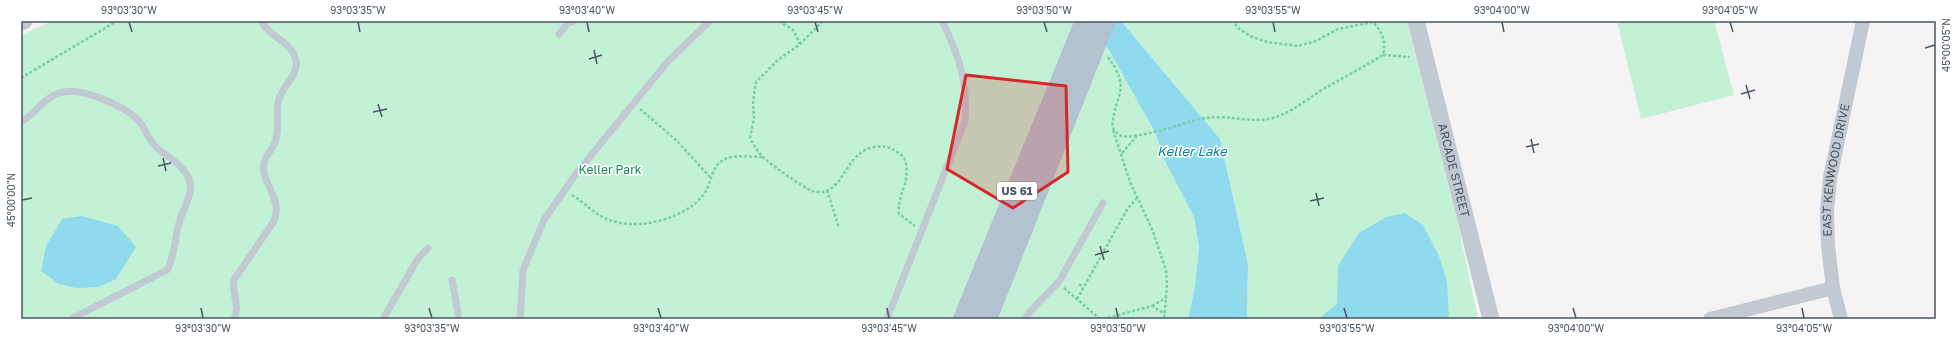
<svg xmlns="http://www.w3.org/2000/svg" width="1957" height="340" viewBox="0 0 1957 340" font-family="'Golos Text',sans-serif">
<rect width="100%" height="100%" fill="#f5f3f3"/>
<!-- green -->
<g fill="#c3f1d5">
<polygon points="52,21 1120,21 1165,161 1194,217 1199,247 1195,286 1188,319 21,319 21,35"/>
<polygon points="1121,21 1407,21 1456,215 1478,319 1247,319 1248,264 1220,139"/>
<polygon points="1617,21 1714,21 1734,95 1641,119"/>
</g>
<!-- water -->
<g fill="#90daee">
<polygon points="1086,21 1121,21 1220,139 1248,264 1247,319 1188,319 1195,286 1199,247 1194,217 1165,161 1155,132 1109,50"/>
<polygon points="1405,213 1423,225 1439,256 1447,282 1449,319 1318,319 1337,304 1338,266 1359,233 1386,217"/>
<polygon points="82,216 118,226 136,247 116,279 99,287 76,288 59,284 41,271 46,246 62,219"/>
</g>
<g fill="none" stroke-linecap="round" stroke-linejoin="round">
<!-- path -->
<g stroke="#7ad0a6" stroke-width="2.5" stroke-dasharray="3 2" stroke-linecap="butt">
<polyline points="779,21 793,30 800,44"/>
<path d="M823,21L799,45L778,60L756,82L753,101L754,118L750,138C754,145 757,151 762,156C768,163 804,188 812,191C815,192 821,192 824,192C845,186 847,152 874,147C881,146 887,146 892,149C898,152 905,156 906,164C910,182 897,196 899,214L915,226"/>
<polyline points="1383,55 1410,57"/>
<path d="M1108,57C1132,90 1115,93 1112,127C1115,130 1117,134 1121,136C1133,140 1185,123 1200,119C1226,113 1250,124 1273,118C1293,112 1307,99 1325,88C1344,77 1364,67 1383,55C1386,41 1383,33 1373,22L1338,29L1316,41L1298,46L1267,42L1250,36L1237,27L1234,21"/>
<polyline points="21,78 117,21"/>
<polyline points="640,109 677,141 710,177"/>
<polyline points="1113,130 1130,182 1152,229 1166,270 1167,287 1164,319"/>
<polyline points="1122,153 1137,136"/>
<polyline points="827,190 839,228"/>
<path d="M572,195C584,202 594,214 607,219C635,232 686,219 704,194C712,183 710,168 723,160C733,154 751,157 762,157"/>
<polyline points="1079,284 1083,287"/>
<polyline points="1064,288 1100,319"/>
<polyline points="1077,299 1128,208 1137,198"/>
<polyline points="1152,306 1166,298"/>
<polyline points="1103,319 1152,306 1165,314"/>
</g>
<!-- service -->
<g stroke="#c1cad2" stroke-width="7">
<polyline points="559,34 567,24 573,21"/>
<path d="M21,122C35,114 46,95 63,92C83,88 130,107 142,125C147,132 149,141 157,148C168,157 186,167 190,182C193,194 183,209 180,220C174,237 176,255 167,270L71,319"/>
<polyline points="452,280 459,319"/>
<path d="M234,319C241,306 231,294 234,280L274,221C284,197 257,180 265,160C268,153 274,147 276,139C280,126 275,112 279,99C282,87 299,74 296,61C292,41 270,38 261,21"/>
<polyline points="383,319 417,260 428,248"/>
<polyline points="520,319 523,270 544,220 575,175 669,60 710,21"/>
<path d="M887,319L965,121C968,83 959,55 942,21"/>
<path d="M1025,319C1034,304 1049,294 1060,280L1103,203"/>
</g>
<!-- minor -->
<g stroke="#c1cad2" stroke-width="14">
<polyline points="1710,319 1833,288"/>
<path id="s1" d="M1841,319L1833,288L1828,246L1827,212L1830,178L1863,21"/>
</g>
<!-- tertiary -->
<g stroke="#c1cad2" stroke-width="17">
<path id="s2" d="M1416,21L1491,319"/>
<polyline points="21,22 24,21"/>
</g>
<!-- primary -->
<g stroke="#b3c2d1" stroke-width="22">
<polyline points="964,319 1069,63"/>
<polyline points="986,319 1080,82"/>
</g>
<!-- primary-bridge -->
<g stroke="#b3c2d1" stroke-width="22">
<polyline points="1069,63 1086,21"/>
<polyline points="1080,82 1104,21"/>
</g>
</g>
<!-- marked area -->
<path fill="#d62828" fill-opacity="0.2" stroke="#d62828" stroke-width="3" stroke-linejoin="round" d="M966,75L1066,86L1068,172L1013,208L947,169Z"/>
<!-- ticks -->
<path fill="none" stroke="#4a5661" stroke-width="1.5" d="M129,22L132,32M358,22L360,32M587,22L589,32M815,22L818,32M1044,22L1047,32M1273,22L1275,32M1502,22L1504,32M1730,22L1733,32M1925,48L1935,45M594,50L597,64M589,59L602,55M1746,85L1750,99M1741,94L1755,90M378,104L382,117M373,112L387,109M1531,139L1534,153M1526,147L1539,144M163,158L166,171M158,166L171,163M1316,193L1319,206M22,200L32,198M1310,201L1324,198M1100,246L1104,260M1095,255L1109,251M201,308L203,318M429,308L432,318M658,308L661,318M887,308L889,318M1116,308L1118,318M1344,308L1347,318M1573,308L1576,318M1802,308L1804,318"/>
<g text-anchor="middle" stroke-width="3" stroke-linejoin="round" paint-order="stroke">
<!-- shield labels -->
<rect fill="#fff" stroke="#808990" stroke-width="1" x="997" y="182" width="40" height="18" rx="3"/>
<g font-size="11" font-weight="bold" fill="#4a5661">
<text x="1017" y="195">US 61</text>
</g>
<!-- park labels -->
<g font-size="12" fill="#17864f" stroke="#fff">
<text x="610" y="174">Keller Park</text>
</g>
<!-- street labels -->
<g font-size="12" fill="#4a5661" stroke="#fff">
<text dy="4" stroke="none"><textPath href="#s2" startOffset="154">ARCADE STREET</textPath></text>
<text dy="4" stroke="none"><textPath href="#s1" startOffset="151">EAST KENWOOD DRIVE</textPath></text>
</g>
<!-- water labels -->
<g font-size="13" font-style="italic" fill="#0c7c9b" stroke="#fff">
<text x="1192" y="156">Keller Lake</text>
</g>
</g>
<!-- border -->
<rect width="1957" height="340" fill="none" stroke="#ffffff" stroke-width="44"/>
<rect x="22" y="22" width="1913" height="296" fill="none" stroke="#4a5661" stroke-width="1.5"/>
<g font-size="10" text-anchor="middle" fill="#4a5661">
<text x="129" y="14">93°03'30"W</text>
<text x="358" y="14">93°03'35"W</text>
<text x="587" y="14">93°03'40"W</text>
<text x="815" y="14">93°03'45"W</text>
<text x="1044" y="14">93°03'50"W</text>
<text x="1273" y="14">93°03'55"W</text>
<text x="1502" y="14">93°04'00"W</text>
<text x="1730" y="14">93°04'05"W</text>
<text transform="translate(1946 45) rotate(-90)" y="4">45°00'05"N</text>
<text transform="translate(11 200) rotate(-90)" y="4">45°00'00"N</text>
<text x="203" y="332">93°03'30"W</text>
<text x="432" y="332">93°03'35"W</text>
<text x="661" y="332">93°03'40"W</text>
<text x="889" y="332">93°03'45"W</text>
<text x="1118" y="332">93°03'50"W</text>
<text x="1347" y="332">93°03'55"W</text>
<text x="1576" y="332">93°04'00"W</text>
<text x="1804" y="332">93°04'05"W</text>
</g>
</svg>
